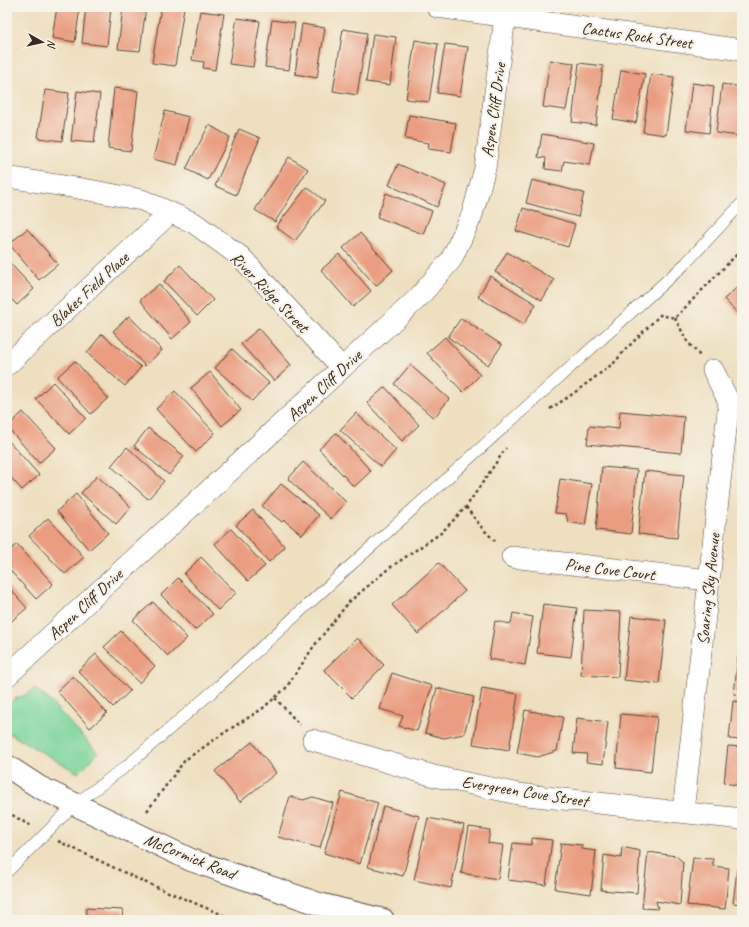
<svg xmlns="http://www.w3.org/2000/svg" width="749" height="927" viewBox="0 0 749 927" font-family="Caveat,sans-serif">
<rect width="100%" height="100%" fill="#f7f3e8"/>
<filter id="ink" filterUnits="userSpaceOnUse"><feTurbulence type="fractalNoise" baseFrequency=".025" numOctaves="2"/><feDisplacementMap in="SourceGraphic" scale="8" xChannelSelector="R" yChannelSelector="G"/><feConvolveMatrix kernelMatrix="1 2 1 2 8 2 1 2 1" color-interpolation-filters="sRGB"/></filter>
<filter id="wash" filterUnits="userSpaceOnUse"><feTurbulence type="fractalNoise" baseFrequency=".012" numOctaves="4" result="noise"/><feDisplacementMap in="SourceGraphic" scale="16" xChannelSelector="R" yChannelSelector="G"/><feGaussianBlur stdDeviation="0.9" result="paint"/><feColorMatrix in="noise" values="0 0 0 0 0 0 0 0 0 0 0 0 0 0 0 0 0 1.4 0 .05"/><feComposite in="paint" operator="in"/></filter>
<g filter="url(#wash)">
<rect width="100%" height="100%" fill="#eedfc0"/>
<!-- green -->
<polygon fill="#7cd59c" stroke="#5c805d" points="34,688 48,699 98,753 78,773 7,732 7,706 14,699 28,694"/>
<g id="blocks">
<!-- building -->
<g fill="#ea9d80">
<polygon points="57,7 80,7 75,42 52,38"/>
<polygon points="86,7 111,7 107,46 82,43"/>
<polygon points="123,7 146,7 140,51 118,49"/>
<polygon points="161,7 184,7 175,66 152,63"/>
<polygon points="200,11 224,14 215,70 203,68 204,62 192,60"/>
<polygon points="237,18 260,21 253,67 229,64"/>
<polygon points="272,20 295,23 289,70 265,67"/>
<polygon points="302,24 325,28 317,78 295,74"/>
<polygon points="343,29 367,33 357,95 333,91"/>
<polygon points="373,34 396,37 390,85 366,82"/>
<polygon points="415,40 438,44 429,102 406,99"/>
<polygon points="445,44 468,47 460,96 437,93"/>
<polygon points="550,60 574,63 566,110 543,107"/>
<polygon points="579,63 603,66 596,125 572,122"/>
<polygon points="621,70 645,74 636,123 613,119"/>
<polygon points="651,74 674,77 666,135 643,132"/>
<polygon points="692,83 714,86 709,133 686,130"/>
<polygon points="722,84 742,87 742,109 739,136 716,133"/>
<polygon points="114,88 138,91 131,151 108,148"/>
<polygon points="45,90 69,93 62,141 38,138"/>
<polygon points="77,91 100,94 94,143 71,141"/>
<polygon points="165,111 189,117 177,165 153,159"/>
<polygon points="409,115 456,123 451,152 428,149 429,143 405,139"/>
<polygon points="209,125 230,137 208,180 186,169"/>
<polygon points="239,129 260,138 236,195 215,186"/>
<polygon points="542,134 594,143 590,165 564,161 562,171 545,169 546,158 538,157"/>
<polygon points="289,157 308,169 275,222 255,210"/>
<polygon points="398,164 446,185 437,207 389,185"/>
<polygon points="532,180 584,193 578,217 526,203"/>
<polygon points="307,187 325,201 295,241 276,227"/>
<polygon points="386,193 432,211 423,234 377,217"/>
<polygon points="523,208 575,224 568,247 516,231"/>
<polygon points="27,229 58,264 39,280 9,244"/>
<polygon points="360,233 393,270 376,286 343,248"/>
<polygon points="507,252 554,280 542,300 495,272"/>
<polygon points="339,254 371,291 353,307 321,270"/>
<polygon points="7,260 34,289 17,305 7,295"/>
<polygon points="180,265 213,300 197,316 164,281"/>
<polygon points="490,276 536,304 524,324 478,297"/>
<polygon points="742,283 742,318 724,299"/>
<polygon points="159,284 191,322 172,339 140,300"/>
<polygon points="129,316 162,350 145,366 113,331"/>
<polygon points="461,318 502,345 488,365 448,337"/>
<polygon points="259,328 291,365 274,381 241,344"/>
<polygon points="102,334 141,367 125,386 87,353"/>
<polygon points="445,337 480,375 463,392 427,353"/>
<polygon points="232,349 269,383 252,401 215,368"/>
<polygon points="75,361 108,398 91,414 57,377"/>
<polygon points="410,365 449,399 434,418 394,384"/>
<polygon points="210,372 241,410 222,426 191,388"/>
<polygon points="53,382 86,418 69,434 36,399"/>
<polygon points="385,387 419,425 402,441 367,403"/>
<polygon points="175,391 215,433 196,452 156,409"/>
<polygon points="620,411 684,417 681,453 587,444 589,426 619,429"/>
<polygon points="23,412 56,448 39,463 7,427"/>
<polygon points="356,413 396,450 381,467 340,430"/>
<polygon points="148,428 184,456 169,475 134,446"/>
<polygon points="336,433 371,471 354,487 319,449"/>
<polygon points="7,439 39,475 22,490 7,473"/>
<polygon points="127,447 164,481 148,499 111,466"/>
<polygon points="303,462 346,502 331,519 288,479"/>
<polygon points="602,467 637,470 631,534 596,530"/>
<polygon points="645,471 684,475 677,538 638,534"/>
<polygon points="97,476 131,507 116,524 81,493"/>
<polygon points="560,479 592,484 585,525 568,522 566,514 555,513"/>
<polygon points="281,484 319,515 302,535 284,520 282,522 262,506"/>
<polygon points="76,494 108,533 89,550 57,511"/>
<polygon points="253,510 285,547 269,562 236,525"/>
<polygon points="48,518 84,557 65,574 29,536"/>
<polygon points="231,529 265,566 248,581 215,544"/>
<polygon points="17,544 53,584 36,599 7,567 7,553"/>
<polygon points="201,557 236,593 218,610 184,574"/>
<polygon points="439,563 465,591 418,634 392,605"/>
<polygon points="178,578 213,614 195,630 161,595"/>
<polygon points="7,585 27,608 8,624 7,622"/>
<polygon points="153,602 187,638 168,656 133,620"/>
<polygon points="543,604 577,608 571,657 537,653"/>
<polygon points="584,610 621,612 618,677 581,675"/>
<polygon points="513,613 533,617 525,665 489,659 495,621 511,624"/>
<polygon points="631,616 666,620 659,684 624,680"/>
<polygon points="121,631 155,666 139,683 104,647"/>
<polygon points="357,638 384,665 352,698 324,670"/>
<polygon points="741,640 742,640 742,650 740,650"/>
<polygon points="96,654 130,691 113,707 78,671"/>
<polygon points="738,656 742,657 742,695 734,694"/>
<polygon points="392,673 432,686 417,731 399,726 403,716 380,709"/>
<polygon points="73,676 107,713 90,728 57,691"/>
<polygon points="437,688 474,697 464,734 444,738 425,733"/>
<polygon points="482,688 518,694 509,750 473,744"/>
<polygon points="733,701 742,702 742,740 729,739"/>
<polygon points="525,710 563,717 557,751 538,757 517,753"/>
<polygon points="621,714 657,717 651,772 616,768"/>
<polygon points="577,718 608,722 603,764 586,762 587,754 573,753"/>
<polygon points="252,742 276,773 240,802 215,771"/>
<polygon points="728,746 742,747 742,786 724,783"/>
<polygon points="342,792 378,803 360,864 324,853"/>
<polygon points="290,796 303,800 313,797 333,803 320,848 278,837"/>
<polygon points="383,806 419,816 403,876 368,867"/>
<polygon points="428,818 464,825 451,888 414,880"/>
<polygon points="469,827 490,830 488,843 503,845 498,879 461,873"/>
<polygon points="532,838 552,840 546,885 508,880 513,843 532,845"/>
<polygon points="561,843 582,845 582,849 596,851 591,894 555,889"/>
<polygon points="622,847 640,851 637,893 601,890 604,855 621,858"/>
<polygon points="648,852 676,856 683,862 680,905 656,901 658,909 642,908"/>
<polygon points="693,858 713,859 713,866 729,868 725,909 687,905"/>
<polygon points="737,870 742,871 742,904 733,903"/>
<polygon points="86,908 123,910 122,920 86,920"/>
<polygon points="151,916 161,920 149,920"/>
</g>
</g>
</g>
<g filter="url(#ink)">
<use href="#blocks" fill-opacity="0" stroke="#564536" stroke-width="1"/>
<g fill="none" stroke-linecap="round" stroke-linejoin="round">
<defs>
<polyline id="lane" points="7,872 75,804 128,765 220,685 351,565 685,264 742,203"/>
<g id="street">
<polyline points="437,7 742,50"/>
<polyline points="7,177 89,190 142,200 194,223 241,257 342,368"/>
<polyline points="7,365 170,213"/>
<polyline points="512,557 708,580"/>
<polyline points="7,676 418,298 451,260 472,215 485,168 505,17"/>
<polyline points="313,740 434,776 518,794 742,819"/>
<polyline points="683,812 729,402 713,370"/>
</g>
<polyline id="secondary" points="7,766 39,787 191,860 319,904 383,920"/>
</defs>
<!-- lane casing -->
<use href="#lane" stroke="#564536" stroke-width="12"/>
<!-- street casing -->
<use href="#street" stroke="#564536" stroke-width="22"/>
<!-- secondary casing -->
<use href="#secondary" stroke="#564536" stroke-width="24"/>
<!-- path -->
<g stroke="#564536" stroke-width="2.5" stroke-dasharray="3 3" stroke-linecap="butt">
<polyline points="675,318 687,341 700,356"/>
<polyline points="550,409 574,393 614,363 626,349 660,315 675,318 742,249"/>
<polyline points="466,507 483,529 497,543"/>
<polyline points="275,698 300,725"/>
<polyline points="147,811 185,760 227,731 262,709 286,688 314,646 349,602 388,569 441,533 466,507 506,448"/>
<polyline points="7,812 31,826"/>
<polyline points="58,841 142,881 235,920"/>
</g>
<!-- lane -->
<use href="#lane" stroke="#fff" stroke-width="11"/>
<!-- street -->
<use href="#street" stroke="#fff" stroke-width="21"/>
<!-- secondary -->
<use href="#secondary" stroke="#fff" stroke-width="22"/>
</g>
</g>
<g text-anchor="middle" stroke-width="4" stroke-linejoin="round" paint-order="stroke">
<!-- street labels -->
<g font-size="17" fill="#3b2a1e" stroke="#f7f3e8">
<text transform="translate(637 35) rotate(8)" y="6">Cactus Rock Street</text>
<text transform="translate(493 110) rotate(-82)" y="6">Aspen Cliff Drive</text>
<text transform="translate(89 289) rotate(-43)" y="6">Blakes Field Place</text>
<text transform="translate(270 292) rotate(46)" y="6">River Ridge Street</text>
<text transform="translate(324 385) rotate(-43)" y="6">Aspen Cliff Drive</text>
<text transform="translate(610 569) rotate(7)" y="6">Pine Cove Court</text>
<text transform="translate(708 589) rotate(-84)" y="6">Soaring Sky Avenue</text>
<text transform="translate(85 604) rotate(-43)" y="6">Aspen Cliff Drive</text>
<text transform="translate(525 791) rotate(9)" y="6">Evergreen Cove Street</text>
<text transform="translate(190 856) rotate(22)" y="6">McCormick Road</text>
</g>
</g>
<!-- margin -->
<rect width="749" height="927" fill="none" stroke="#f7f3e8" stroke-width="24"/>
<!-- north arrow -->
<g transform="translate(42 42) rotate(98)" stroke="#f7f3e8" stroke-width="3" paint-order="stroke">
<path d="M0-3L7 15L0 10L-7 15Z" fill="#3b2a1e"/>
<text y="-6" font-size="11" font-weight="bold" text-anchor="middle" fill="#3b2a1e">N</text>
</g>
</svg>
